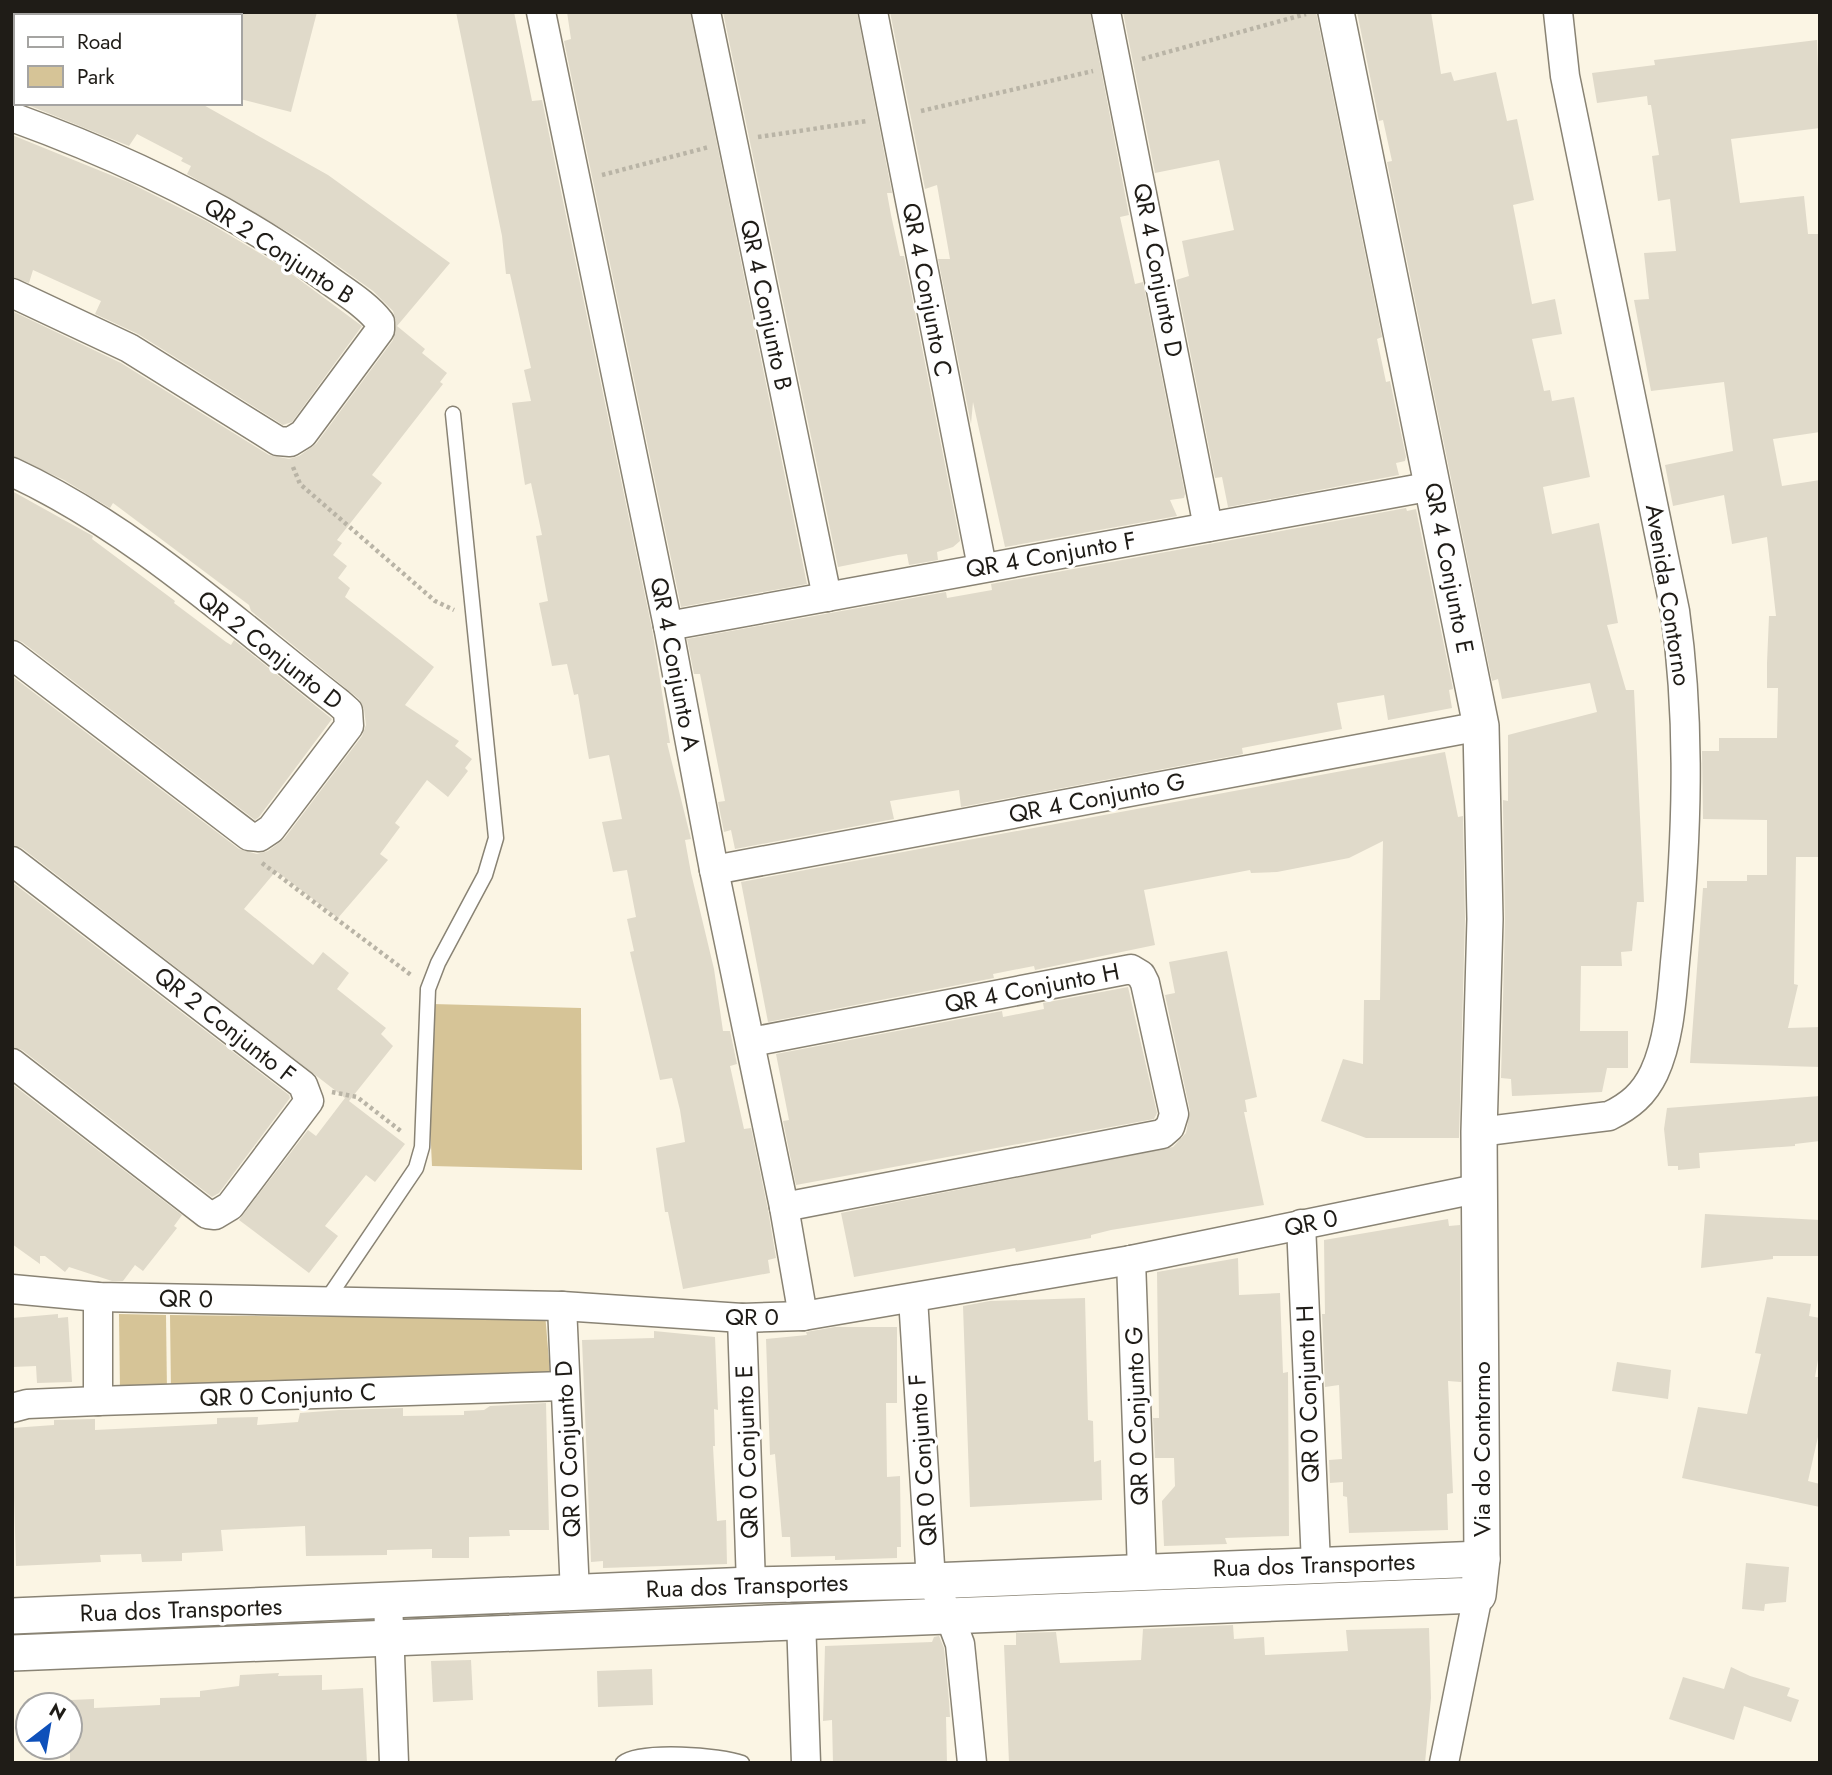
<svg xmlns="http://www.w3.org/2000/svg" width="1832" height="1775" viewBox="0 0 1832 1775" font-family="Jost,sans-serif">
<rect width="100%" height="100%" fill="#fbf5e4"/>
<!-- green -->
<g fill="#d6c497">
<polygon points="432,1004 581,1008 582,1170 432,1166 428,1081"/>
<polygon points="545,1313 550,1373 171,1392 170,1315 340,1317"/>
<polygon points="119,1314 166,1315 167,1393 120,1392"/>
</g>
<!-- building -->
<g fill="#e0daca">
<polygon points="240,12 317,12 291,112 240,99"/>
<polygon points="456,12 514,12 532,101 542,100 652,629 670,743 667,743 691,839 685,840 691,873 714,969 723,1031 730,1031 737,1064 730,1066 744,1129 751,1128 768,1210 776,1258 768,1260 770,1273 683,1289 668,1212 665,1212 656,1148 685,1142 680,1110 672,1078 660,1080 630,952 634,951 627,919 636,917 627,870 613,872 602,822 622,819 609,755 589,759 578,694 574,695 567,664 552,666 539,603 548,601 536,536 542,535 531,483 525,485 512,403 531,401 524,370 531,368 510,274 506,274 502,236"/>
<polygon points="567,12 690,12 807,584 681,607 564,41 571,39"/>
<polygon points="723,12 857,12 892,193 887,193 891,215 900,256 904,256 960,541 953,547 937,552 938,560 909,565 907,554 898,555 838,567"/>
<polygon points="890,12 1090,12 1129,215 1120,217 1135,284 1143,282 1185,494 1184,498 1170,500 1177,516 1005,547 973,402 971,424 938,259 950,259 937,185 925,189"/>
<polygon points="1123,12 1316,12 1382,337 1377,339 1386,382 1390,381 1406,457 1405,461 1396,463 1399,475 1228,507 1222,477 1215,478 1176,280 1189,276 1182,241 1234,230 1219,160 1155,173"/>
<polygon points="1357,12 1431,12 1441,74 1451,72 1454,81 1496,72 1507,121 1517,119 1534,200 1513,205 1532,304 1555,299 1562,334 1532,339 1544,391 1550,390 1552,401 1574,397 1590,477 1543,487 1552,534 1599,523 1618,623 1607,625 1626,690 1634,690 1644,902 1637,902 1632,951 1621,952 1622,966 1581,966 1580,1031 1628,1031 1628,1068 1607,1068 1602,1092 1512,1096 1511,1079 1501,1078 1505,920 1503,807 1503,800 1508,801 1508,735 1597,712 1590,683 1502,699 1498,679 1492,681 1387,162 1392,161 1383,120 1379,121"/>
<polygon points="1817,40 1820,128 1731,139 1740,203 1804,196 1808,234 1820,234 1820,432 1773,439 1782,486 1820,480 1820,857 1796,857 1794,984 1798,985 1788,1028 1820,1027 1820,1067 1690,1063 1703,888 1707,888 1707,881 1747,881 1747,875 1767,875 1767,820 1703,819 1702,751 1719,751 1719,738 1777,738 1778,688 1767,688 1767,663 1769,616 1776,616 1767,537 1732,544 1724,495 1673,506 1665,465 1733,451 1724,382 1651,391 1634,300 1649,299 1644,253 1676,251 1670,199 1658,201 1652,156 1659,155 1651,105 1648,105 1647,96 1597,103 1592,73 1655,65 1654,60"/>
<polygon points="23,103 200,103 328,175 450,263 397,326 425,349 422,353 447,373 440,382 443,384 372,475 382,483 337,540 342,543 333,555 347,566 338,578 350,588 345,597 434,667 405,705 459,741 455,746 472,759 465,768 468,771 448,797 427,780 395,823 400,827 380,854 388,860 338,918 276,871 244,909 313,965 323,952 349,973 337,989 386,1028 381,1034 393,1046 349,1101 405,1144 375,1182 366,1175 325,1226 338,1236 309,1273 239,1220 308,1130 316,1136 345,1098 22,848 12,845 12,676 239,849 257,854 268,851 284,839 362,736 366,725 364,709 359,699 251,611 249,605 113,503 110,508 64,480 12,456 12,311 121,363 269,455 289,459 299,456 316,444 393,340 396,321 393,311 373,291 300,239 187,174 191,166 181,161 183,158 137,134 129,146"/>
<polygon points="12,135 128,182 206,221 281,266 362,326 292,422 283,425 138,334 95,314 101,301 33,270 29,283 12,277"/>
<polygon points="12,491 93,536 92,539 175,601 174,603 226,642 231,645 234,640 332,719 259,817 255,820 22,642 12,639"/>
<polygon points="1406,508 1407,511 1416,509 1453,689 1449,690 1452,708 1388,720 1384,695 1337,703 1342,729 1242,748 1243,754 961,807 959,790 890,801 894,819 735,849 731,830 724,832 718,802 725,801 700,674 694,674 687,639 946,592 947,598 992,590 991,584"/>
<polygon points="1445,752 1458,817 1463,816 1465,919 1459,1138 1366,1138 1321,1121 1343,1059 1363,1064 1364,1000 1380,1000 1383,841 1349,858 1277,872 1251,873 1250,870 1144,890 1155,945 1035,970 1034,966 993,974 994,978 768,1022 741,882"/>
<polygon points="12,882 289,1095 290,1098 219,1193 212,1197 22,1050 12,1047"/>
<polygon points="1227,951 1257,1097 1245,1100 1247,1112 1244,1112 1264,1205 1111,1230 1091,1235 1091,1238 1016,1252 1015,1248 854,1277 841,1213 1173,1147 1186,1133 1190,1111 1165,995 1175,993 1169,962"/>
<polygon points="1128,987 1157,1113 1154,1119 796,1185 783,1121 789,1120 788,1115 776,1054 1002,1011 1003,1017 1044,1009 1043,1003"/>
<polygon points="12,1084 182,1215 174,1226 177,1228 143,1271 135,1265 123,1281 112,1281 69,1267 65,1272 45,1256 40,1256 40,1264 12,1244"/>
<polygon points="1820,1096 1820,1141 1795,1144 1795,1146 1699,1153 1700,1168 1678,1170 1678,1166 1668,1166 1664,1129 1667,1108"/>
<polygon points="1705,1214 1820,1220 1820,1256 1773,1256 1773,1259 1701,1268"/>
<polygon points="1448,1219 1449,1226 1460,1225 1461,1382 1448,1381 1453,1493 1447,1494 1448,1530 1349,1533 1347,1497 1343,1496 1343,1482 1330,1483 1329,1460 1342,1459 1339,1385 1325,1387 1322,1314 1325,1314 1324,1240"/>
<polygon points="1238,1258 1239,1295 1280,1293 1283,1373 1288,1372 1289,1536 1225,1538 1227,1544 1164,1546 1162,1501 1175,1486 1174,1458 1155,1458 1153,1418 1159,1418 1157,1272"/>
<polygon points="1767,1297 1811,1304 1809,1316 1820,1318 1820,1348 1815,1377 1820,1377 1820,1428 1808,1481 1820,1484 1820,1507 1682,1478 1698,1407 1747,1414 1761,1354 1755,1353"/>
<polygon points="1085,1298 1088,1420 1093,1421 1094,1462 1101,1460 1102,1500 970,1507 963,1306 990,1301"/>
<polygon points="58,1314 58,1318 68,1317 72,1382 37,1383 36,1366 12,1367 12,1318"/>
<polygon points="835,1327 897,1327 897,1403 886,1403 887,1477 900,1476 901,1547 897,1547 897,1558 835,1560 835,1556 791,1557 790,1537 782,1537 775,1454 770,1455 766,1339 807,1335 806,1332"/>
<polygon points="654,1331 715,1337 718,1410 714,1409 715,1446 713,1446 717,1521 726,1520 727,1564 603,1568 603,1561 591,1562 582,1340 654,1338"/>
<polygon points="1617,1362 1671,1370 1668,1399 1612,1391"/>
<polygon points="546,1403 549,1530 509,1530 510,1536 469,1537 469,1558 432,1558 432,1549 387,1550 387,1555 306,1556 305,1526 221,1530 223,1551 182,1553 182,1561 142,1562 141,1554 100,1555 101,1562 16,1566 12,1428 54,1425 54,1420 95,1419 95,1430 217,1424 217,1418 258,1417 257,1425 298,1422 300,1413 339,1410 403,1408 403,1416 464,1415 464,1411 484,1410 490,1406"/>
<polygon points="1746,1563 1789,1567 1786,1602 1765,1604 1764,1611 1742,1609"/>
<polygon points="1233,1625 1234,1639 1264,1637 1265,1655 1348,1651 1346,1630 1429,1628 1431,1698 1425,1763 1009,1763 1004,1645 1016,1645 1016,1633 1056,1632 1060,1663 1141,1660 1143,1629"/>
<polygon points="939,1636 944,1648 949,1701 950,1717 946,1717 947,1763 833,1763 832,1720 823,1721 825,1646 932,1642 934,1637"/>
<polygon points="471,1660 473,1700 433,1702 431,1661"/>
<polygon points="1731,1667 1750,1676 1790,1688 1787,1696 1799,1700 1791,1722 1744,1706 1734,1740 1669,1719 1683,1677 1724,1689"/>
<polygon points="652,1669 653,1705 598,1707 597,1671"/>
<polygon points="279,1673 278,1676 322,1675 322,1690 363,1688 367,1763 70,1763 70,1700 94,1699 94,1708 160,1705 160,1698 200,1697 200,1691 239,1686 240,1675"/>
</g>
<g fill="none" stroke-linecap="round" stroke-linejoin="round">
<defs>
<g id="service">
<polyline points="326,1301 416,1168 422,1147 428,989 438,963 485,875 496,838 453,414"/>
<path d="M623,1763C641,1749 721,1755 742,1763"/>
</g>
<g id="minor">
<polyline points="541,12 668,626 714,870 784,1207 803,1316"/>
<polyline points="706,12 827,597"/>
<polyline points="873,12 982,567"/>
<polyline points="1106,12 1208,527"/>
<path d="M12,117C122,157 232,208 326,278C345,292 366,304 380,322V330L303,434L290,442L278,441L129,348L12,293"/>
<path d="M12,472C133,528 235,622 339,703L348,711L349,726L271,829L259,837L249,836L12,655"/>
<polyline points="668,626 1433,486"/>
<polyline points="12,861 303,1085 309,1101 230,1206 215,1215 207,1214 12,1063"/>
<polyline points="714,870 1481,726"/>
<polyline points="751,1042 1131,969 1141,975 1145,983 1174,1114 1170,1127 1162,1134 784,1207"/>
<path d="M1479,1132L1609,1116C1630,1106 1644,1094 1654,1073C1671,1036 1672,991 1676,952C1687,839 1691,724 1675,611L1565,76L1558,12"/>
<polyline points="1301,1224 1316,1564"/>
<polyline points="1131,1260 1142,1571"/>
<polyline points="12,1289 98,1297 562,1306 742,1318 803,1316 1131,1260 1481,1188"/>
<polyline points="98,1297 98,1401"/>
<polyline points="913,1298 931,1581 950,1617 960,1644 972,1763"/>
<polyline points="562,1306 575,1593"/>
<polyline points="742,1318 751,1585"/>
<polyline points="12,1408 27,1404 98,1401 564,1386"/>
<polyline points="388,1601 394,1763"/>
<polyline points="801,1619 806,1763"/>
<polyline points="1444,1763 1478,1595"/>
</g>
<g id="tertiary">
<polyline points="12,1616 751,1585 931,1581 1482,1559"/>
<polyline points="12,1653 1478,1595 1482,1559 1479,1132 1485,919 1481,726 1336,12"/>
</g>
</defs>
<!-- service casing -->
<use href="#service" stroke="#898374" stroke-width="17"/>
<!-- minor casing -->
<use href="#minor" stroke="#898374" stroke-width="31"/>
<!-- tertiary casing -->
<use href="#tertiary" stroke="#898374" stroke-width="38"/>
<!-- path -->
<g stroke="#b9b4a6" stroke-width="4.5" stroke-dasharray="3.5 3.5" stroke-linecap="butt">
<polyline points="1142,59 1306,14"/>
<polyline points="921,111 1093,71"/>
<polyline points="758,137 867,121"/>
<polyline points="602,175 709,147"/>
<polyline points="293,467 300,484 435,601 454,610"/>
<polyline points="262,863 411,975"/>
<polyline points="332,1092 357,1097 402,1132"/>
</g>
<!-- service -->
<use href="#service" stroke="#fff" stroke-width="14"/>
<!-- minor -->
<use href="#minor" stroke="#fff" stroke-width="28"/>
<!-- tertiary -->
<use href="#tertiary" stroke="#fff" stroke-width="35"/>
</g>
<g text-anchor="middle" stroke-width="7" stroke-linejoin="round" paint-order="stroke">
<!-- street labels -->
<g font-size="24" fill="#1f1c17" stroke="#fff">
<text transform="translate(279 251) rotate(33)" y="8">QR 2 Conjunto B</text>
<text transform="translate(1158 270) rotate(79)" y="8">QR 4 Conjunto D</text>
<text transform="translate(927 290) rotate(79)" y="8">QR 4 Conjunto C</text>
<text transform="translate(766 305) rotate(78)" y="8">QR 4 Conjunto B</text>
<text transform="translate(1051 555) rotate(-10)" y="8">QR 4 Conjunto F</text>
<text transform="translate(1449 568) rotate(79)" y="8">QR 4 Conjunto E</text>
<text transform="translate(1668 595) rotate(81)" y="8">Avenida Contorno</text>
<text transform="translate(270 650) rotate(38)" y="8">QR 2 Conjunto D</text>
<text transform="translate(675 664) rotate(79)" y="8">QR 4 Conjunto A</text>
<text transform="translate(1097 798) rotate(-11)" y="8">QR 4 Conjunto G</text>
<text transform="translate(1032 988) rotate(-11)" y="8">QR 4 Conjunto H</text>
<text transform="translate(225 1025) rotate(38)" y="8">QR 2 Conjunto F</text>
<text transform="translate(1311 1223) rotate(-12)" y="8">QR 0</text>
<text transform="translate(186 1299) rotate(1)" y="8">QR 0</text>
<text x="752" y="1325">QR 0</text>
<text transform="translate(1308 1394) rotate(-92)" y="8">QR 0 Conjunto H</text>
<text transform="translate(288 1395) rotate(-2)" y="8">QR 0 Conjunto C</text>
<text transform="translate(1137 1416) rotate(-92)" y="8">QR 0 Conjunto G</text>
<text transform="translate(568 1449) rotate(-93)" y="8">QR 0 Conjunto D</text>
<text transform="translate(1482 1449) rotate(-90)" y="8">Via do Contormo</text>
<text transform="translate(747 1452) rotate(-92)" y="8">QR 0 Conjunto E</text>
<text transform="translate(923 1460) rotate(-94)" y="8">QR 0 Conjunto F</text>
<text transform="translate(1314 1565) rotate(-2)" y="8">Rua dos Transportes</text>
<text transform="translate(747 1586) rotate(-2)" y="8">Rua dos Transportes</text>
<text transform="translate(181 1610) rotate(-2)" y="8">Rua dos Transportes</text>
</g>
</g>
<!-- border -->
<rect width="1832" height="1775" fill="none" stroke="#1f1c17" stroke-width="28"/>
<!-- legend -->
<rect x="14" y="14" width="228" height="91" fill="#ffffff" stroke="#a5a4a2" stroke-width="2"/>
<rect x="28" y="37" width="35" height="10" fill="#ffffff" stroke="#a5a4a2" stroke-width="2"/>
<text x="77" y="49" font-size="21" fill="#1f1c17">Road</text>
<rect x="28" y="66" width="35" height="21" fill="#d6c497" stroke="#a5a4a2" stroke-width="2"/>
<text x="77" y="84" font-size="21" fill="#1f1c17">Park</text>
<!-- north arrow -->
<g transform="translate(49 1726) rotate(31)"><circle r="33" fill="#ffffff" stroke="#a5a4a2" stroke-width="2"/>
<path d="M0-5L12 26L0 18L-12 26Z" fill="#0e50ba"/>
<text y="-10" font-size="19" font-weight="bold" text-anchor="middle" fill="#1f1c17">N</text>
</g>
</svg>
